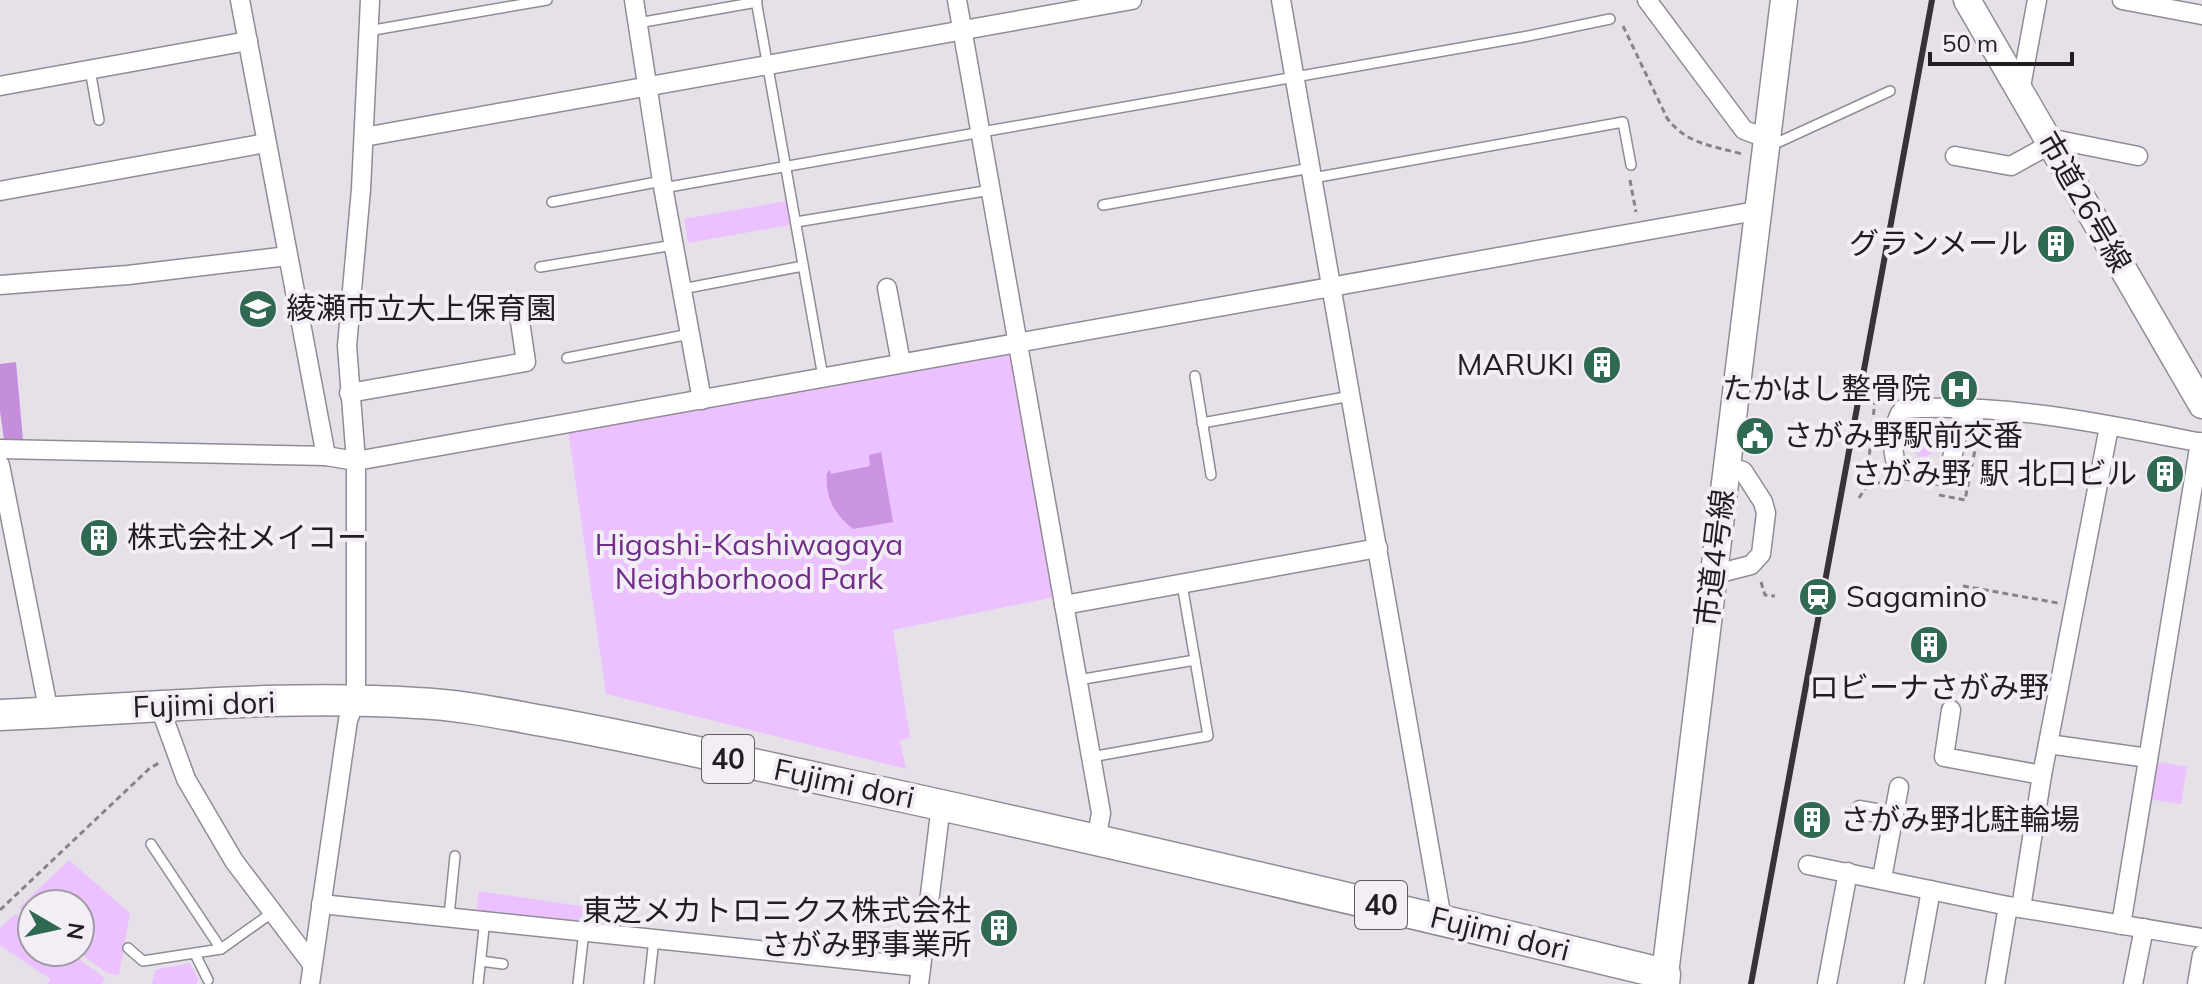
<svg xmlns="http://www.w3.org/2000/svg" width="2202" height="984" viewBox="0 0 2202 984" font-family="Mulish,'Noto Sans JP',sans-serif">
<rect width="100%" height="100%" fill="#e6e1e9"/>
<!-- green -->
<g fill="#ecc1ff">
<polygon points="786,201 790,225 688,243 684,219"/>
<polygon points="1012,353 1055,597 893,630 910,738 900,740 906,769 606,694 568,430"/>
<path d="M1921,421L1939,428C1939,444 1936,457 1919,457L1910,446L1915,423Z"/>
<polygon points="2153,761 2187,767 2181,804 2147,799"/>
<polygon points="69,860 130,913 119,975 107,973 78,952 80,904 32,904 32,918 19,908"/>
<polygon points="479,891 586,907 583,926 476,914"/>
<polygon points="15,914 32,926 32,952 69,952 105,978 102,984 48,984 50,979 0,945 0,928"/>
<polygon points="190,963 198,979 197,984 152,984 155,970"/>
</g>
<!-- forest -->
<polygon fill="#c48edb" points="16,362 23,440 4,440 0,411 0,364"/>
<!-- water -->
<path fill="#cb94e2" d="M881,452L893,522L853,529C834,514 825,497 827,473L830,470L831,474L870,466L869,455Z"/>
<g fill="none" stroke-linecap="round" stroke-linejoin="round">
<defs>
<g id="lane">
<polyline points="756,0 823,377"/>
<polyline points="638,23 757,2"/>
<polyline points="368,31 547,0"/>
<polyline points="90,70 99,120"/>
<polyline points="1769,139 1779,142 1890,91"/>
<polyline points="1313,178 1623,122 1631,165"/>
<polyline points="663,188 1523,37 1610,19"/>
<polyline points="552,202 662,181"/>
<polyline points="1103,205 1311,168"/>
<polyline points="796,222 991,190"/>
<polyline points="540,267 674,245"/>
<polyline points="682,289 803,266"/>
<polyline points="567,358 690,334"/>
<polyline points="1195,376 1211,475"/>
<polyline points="1202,423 1351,396"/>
<polyline points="1078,680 1195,660"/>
<polyline points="1091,757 1208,736 1182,584"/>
<polyline points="151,844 221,949"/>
<polyline points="449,916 455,856"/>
<polyline points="128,948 143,961 221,949 273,912"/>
<polyline points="195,954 208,980"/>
<polyline points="481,961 503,964"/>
<polyline points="478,984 485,919"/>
<polyline points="578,984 584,931"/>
<polyline points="649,984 654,939"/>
</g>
<g id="street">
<polyline points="240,0 326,456"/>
<polyline points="634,0 662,181 702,400"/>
<polyline points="957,0 1101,813 1096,841"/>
<polyline points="1281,0 1442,919"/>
<polyline points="1647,0 1744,130 1766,138"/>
<polyline points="2122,0 2202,15"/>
<polyline points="0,86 248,41"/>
<polyline points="2020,92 2037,0"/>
<polyline points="364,137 1132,0"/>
<polyline points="1955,156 2011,166 2058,140 2138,156"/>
<polyline points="0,191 266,143"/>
<polyline points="0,285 128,275 288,256"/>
<polyline points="887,288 901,363"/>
<polyline points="349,393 526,362 518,308"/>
<path d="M1975,409L1958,431L1949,472L1941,476L1899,469C1890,454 1892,423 1903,409C2002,402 2105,424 2202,443"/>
<polyline points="0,449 326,456 356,461 1756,211"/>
<polyline points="0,465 49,713"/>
<polyline points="1712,575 1751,565 1761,554 1766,513 1763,502 1743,471 1726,466"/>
<polyline points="1064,605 1378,548"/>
<polyline points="159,705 186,779 234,861 312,964"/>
<polyline points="1951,710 1944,757 2042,775"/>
<polyline points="2048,744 2148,758"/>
<polyline points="1860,810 1894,816"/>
<polyline points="1808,865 2008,906 2202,938"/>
<polyline points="1882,878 1899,787"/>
<polyline points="321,904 921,967"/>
<polyline points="2021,908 2042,775 2109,427"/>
<polyline points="2121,925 2200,442"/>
<polyline points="310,984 348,720 356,700 356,461 347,346 361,189 370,0"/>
<polyline points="919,984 941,805"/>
<polyline points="1827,984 1848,872"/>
<polyline points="1914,984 1931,890"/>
<polyline points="1995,984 2008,906"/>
<polyline points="2133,984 2144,928"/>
<polyline points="2197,984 2202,955"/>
</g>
<g id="secondary">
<polyline points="1967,0 2202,405"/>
<polyline points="1665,974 1784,0"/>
</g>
<path id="primary" d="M0,715C139,709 278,694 417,703C465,705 513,716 560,724C652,741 744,762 835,782C1113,842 1389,907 1665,974L1664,984"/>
</defs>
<!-- lane casing -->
<use href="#lane" stroke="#918c94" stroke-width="12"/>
<!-- street casing -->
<use href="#street" stroke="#918c94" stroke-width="21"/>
<!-- secondary casing -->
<use href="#secondary" stroke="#918c94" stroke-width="29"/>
<!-- primary casing -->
<use href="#primary" stroke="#918c94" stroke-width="33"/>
<!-- path -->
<g stroke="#868388" stroke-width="3" stroke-dasharray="6 4" stroke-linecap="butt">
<path d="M1623,26L1667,118C1686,144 1713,146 1742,154"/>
<polyline points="1630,180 1636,212"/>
<polyline points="1886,399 1875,400 1868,469 1870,481 1888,485"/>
<polyline points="1939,495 1965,500 1977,440"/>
<polyline points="1859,498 1870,481"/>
<polyline points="1761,582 1765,595 1775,596"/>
<polyline points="1963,586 2058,603"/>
<polyline points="0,910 150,768 159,763"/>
</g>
<!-- lane -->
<use href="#lane" stroke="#fff" stroke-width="9"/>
<!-- street -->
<use href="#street" stroke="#fff" stroke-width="18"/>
<!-- secondary -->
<use href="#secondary" stroke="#fff" stroke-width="26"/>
<!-- primary -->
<use href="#primary" stroke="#fff" stroke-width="30"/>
<!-- rail -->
<polyline stroke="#353336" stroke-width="6" points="1751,984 1932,0"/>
</g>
<!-- icons -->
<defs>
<symbol id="building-disc" viewBox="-11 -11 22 22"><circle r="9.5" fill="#2f6952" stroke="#f3eef6"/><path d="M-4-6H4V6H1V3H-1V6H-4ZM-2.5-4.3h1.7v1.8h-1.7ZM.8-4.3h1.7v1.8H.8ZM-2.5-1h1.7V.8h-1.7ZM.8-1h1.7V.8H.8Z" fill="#fff"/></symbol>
<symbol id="school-disc" viewBox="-11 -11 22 22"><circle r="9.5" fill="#2f6952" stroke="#f3eef6"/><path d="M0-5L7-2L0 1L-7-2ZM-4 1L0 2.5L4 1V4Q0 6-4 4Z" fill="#fff"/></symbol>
<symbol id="hospital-disc" viewBox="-11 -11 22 22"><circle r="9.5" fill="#2f6952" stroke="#f3eef6"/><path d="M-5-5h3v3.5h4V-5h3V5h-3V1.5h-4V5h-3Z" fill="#fff"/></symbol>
<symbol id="civic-disc" viewBox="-11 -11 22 22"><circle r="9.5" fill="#2f6952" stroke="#f3eef6"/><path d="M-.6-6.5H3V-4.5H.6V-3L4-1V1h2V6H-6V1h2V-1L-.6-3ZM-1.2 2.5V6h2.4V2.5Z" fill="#fff"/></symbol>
<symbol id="station-disc" viewBox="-11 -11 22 22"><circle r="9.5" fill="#2f6952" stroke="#f3eef6"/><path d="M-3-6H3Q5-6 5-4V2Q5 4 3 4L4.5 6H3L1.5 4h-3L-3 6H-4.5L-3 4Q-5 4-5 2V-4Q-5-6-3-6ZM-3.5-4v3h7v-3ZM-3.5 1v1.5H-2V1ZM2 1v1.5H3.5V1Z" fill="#fff"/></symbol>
</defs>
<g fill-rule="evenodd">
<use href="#building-disc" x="2034" y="222" width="44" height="44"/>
<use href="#school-disc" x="236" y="287" width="44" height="44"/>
<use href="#building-disc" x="1580" y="343" width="44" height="44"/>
<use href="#hospital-disc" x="1937" y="367" width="44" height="44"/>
<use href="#civic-disc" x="1733" y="414" width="44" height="44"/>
<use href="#building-disc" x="2143" y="452" width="44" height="44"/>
<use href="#building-disc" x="77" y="516" width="44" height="44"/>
<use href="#station-disc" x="1796" y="575" width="44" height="44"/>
<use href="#building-disc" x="1907" y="623" width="44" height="44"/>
<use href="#building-disc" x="1790" y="798" width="44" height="44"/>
<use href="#building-disc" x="977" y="906" width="44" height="44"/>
</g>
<g text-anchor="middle" stroke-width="8" stroke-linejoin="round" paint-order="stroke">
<!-- shield labels -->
<g fill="#f3eef6" stroke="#5f5c61" stroke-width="2">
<rect x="702" y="735" width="52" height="48" rx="6"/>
<rect x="1355" y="881" width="52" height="48" rx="6"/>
</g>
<g font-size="28" font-weight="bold" fill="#201e21">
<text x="728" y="769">40</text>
<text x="1381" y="915">40</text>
</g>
<!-- street labels -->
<g font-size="30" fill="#201e21" stroke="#f3eef6">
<text transform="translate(2084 202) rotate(60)" y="10">市道26号線</text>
<text transform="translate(1715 558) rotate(-83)" y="10">市道4号線</text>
<text transform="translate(204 705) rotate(-2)" y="10">Fujimi dori</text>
<text transform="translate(844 784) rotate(12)" y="10">Fujimi dori</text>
<text transform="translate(1500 934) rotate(14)" y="10">Fujimi dori</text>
</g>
<!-- poi labels -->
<g font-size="30" fill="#201e21" stroke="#f3eef6" text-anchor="end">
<text x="2028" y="254">グランメール</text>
<text x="286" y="319" text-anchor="start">綾瀬市立大上保育園</text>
<text x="1574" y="375">MARUKI</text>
<text x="1931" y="399">たかはし整骨院</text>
<text x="1783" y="446" text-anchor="start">さがみ野駅前交番</text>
<text x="2137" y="484">さがみ野 駅 北口ビル</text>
<text x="127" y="548" text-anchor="start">株式会社メイコー</text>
<text x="1846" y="607" text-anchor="start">Sagamino</text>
<text x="1929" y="698" text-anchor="middle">ロビーナさがみ野</text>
<text x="1840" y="830" text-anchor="start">さがみ野北駐輪場</text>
<text x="971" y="921">東芝メカトロニクス株式会社<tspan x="971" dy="34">さがみ野事業所</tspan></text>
</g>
<!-- park labels -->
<g font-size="30" fill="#702e89" stroke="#f3eef6">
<text x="749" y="555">Higashi-Kashiwagaya<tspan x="749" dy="34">Neighborhood Park</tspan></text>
</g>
</g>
<!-- north arrow -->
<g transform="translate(56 928) rotate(99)"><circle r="38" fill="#f3eef6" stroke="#9f9ba1" stroke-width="2"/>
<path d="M0-6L14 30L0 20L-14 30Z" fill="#2f6952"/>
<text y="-12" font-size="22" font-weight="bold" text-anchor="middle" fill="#201e21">N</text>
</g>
<!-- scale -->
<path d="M1930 52v12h142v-12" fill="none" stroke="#201e21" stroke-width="4"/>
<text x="1942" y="52" font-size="24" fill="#201e21" stroke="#f3eef6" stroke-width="6" paint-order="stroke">50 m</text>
</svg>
